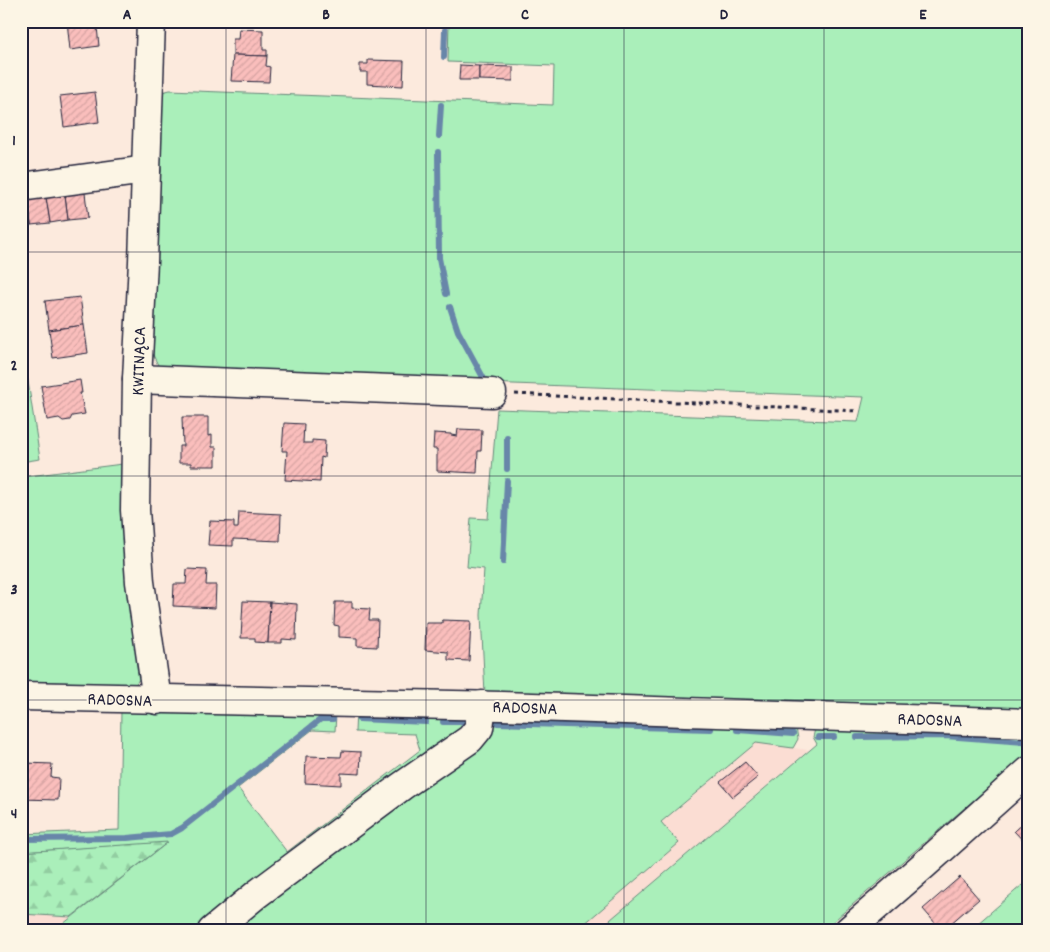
<svg xmlns="http://www.w3.org/2000/svg" width="1050" height="952" viewBox="0 0 1050 952" font-family="Dekko,sans-serif">
<defs>
<pattern id="forest-firs" width="22" height="20" patternUnits="userSpaceOnUse" patternTransform="scale(1.25)"><rect width="22" height="20" fill="#aaefba"/><path d="M5 1l3.5 6h-7zM16 11l3.5 6h-7z" fill="#92cda1"/></pattern>
<pattern id="building-hatch" width="6" height="6" patternUnits="userSpaceOnUse" patternTransform="scale(1.25)"><rect width="6" height="6" fill="#fabebc"/><path d="M-1 1l2-2M0 6l6-6M5 7l2-2" fill="none" stroke="#d6a3a2"/></pattern>
</defs>
<rect width="100%" height="100%" fill="#fceadd"/>
<filter id="ink" filterUnits="userSpaceOnUse"><feTurbulence type="fractalNoise" baseFrequency=".02" numOctaves="2"/><feDisplacementMap in="SourceGraphic" scale="10" xChannelSelector="R" yChannelSelector="G"/><feConvolveMatrix kernelMatrix="1 2 1 2 8 2 1 2 1" color-interpolation-filters="sRGB"/></filter>
<g filter="url(#ink)">
<!-- built -->
<g fill="#fbddd3">
<polygon points="756,743 809,750 599,931 533,931"/>
<polygon points="21,914 71,917 54,931 21,931"/>
</g>
<!-- green -->
<g fill="#aaefba" stroke="#66887a">
<polygon points="449,21 1029,21 1029,714 485,694 481,615 484,569 467,567 471,518 488,519 497,409 858,422 864,397 161,371 149,347 158,93 170,90 553,105 554,66 448,62"/>
<polygon points="27,375 40,459 21,462 21,376"/>
<polygon points="130,463 142,676 132,688 21,689 21,477"/>
<polygon points="356,710 469,712 475,721 206,931 54,931 167,843 21,852 21,834 119,830 121,711 336,714 335,731 312,730 238,788 287,852 420,750 415,734 355,732"/>
<polygon points="489,719 796,727 798,739 793,748 756,743 661,822 679,843 576,931 543,931 539,926 533,931 227,931 408,799 487,736"/>
<polygon points="815,729 1029,729 1029,757 1012,767 822,931 597,931 817,744 813,737"/>
<polygon points="1029,879 1029,931 969,931"/>
</g>
<!-- forest -->
<polygon fill="url(#forest-firs)" stroke="#66887a" points="168,842 71,917 21,914 21,852"/>
<g fill="none" stroke-linecap="round" stroke-linejoin="round">
<!-- stream -->
<g stroke="#6886a9" stroke-width="6">
<polyline points="444,57 445,30"/>
<polyline points="439,136 441,105"/>
<polyline points="438,152 439,258 446,294"/>
<polyline points="450,307 458,331 484,379"/>
<polyline points="507,469 507,438"/>
<polyline points="503,562 507,481"/>
<polyline points="496,718 497,723 711,729"/>
<polyline points="359,719 426,722"/>
<polyline points="443,722 465,722"/>
<polyline points="737,730 793,734"/>
<polyline points="818,737 834,737"/>
<polyline points="857,737 945,736 1025,742"/>
<polyline points="21,839 127,838 171,834 182,828 321,719 333,719"/>
</g>
</g>
<!-- building -->
<g fill="url(#building-hatch)" stroke="#22223b">
<polygon points="67,21 99,21 100,26 97,27 99,46 70,50"/>
<polygon points="239,29 263,30 263,50 267,50 267,56 233,55 233,39 238,39"/>
<polygon points="233,55 267,56 266,66 270,67 269,82 231,81"/>
<polygon points="368,60 404,61 403,86 367,84 367,72 360,72 360,64 368,64"/>
<polygon points="460,65 479,66 479,80 459,80"/>
<polygon points="479,66 513,67 513,81 479,80"/>
<polygon points="95,92 99,122 64,127 60,96"/>
<polygon points="85,193 88,218 68,220 65,195"/>
<polygon points="65,195 68,220 50,223 46,198"/>
<polygon points="46,198 50,223 31,225 28,200"/>
<polygon points="28,200 31,225 21,226 21,201"/>
<polygon points="80,297 84,325 49,330 45,301"/>
<polygon points="84,325 88,353 53,358 49,330"/>
<polygon points="80,380 82,393 80,393 85,414 72,416 70,420 63,421 59,418 47,420 41,386"/>
<polygon points="182,417 208,417 208,436 212,435 212,447 216,447 216,466 191,466 191,463 179,463 179,446 183,446"/>
<polygon points="284,423 304,424 303,443 312,443 312,440 325,441 324,458 321,457 320,482 285,480 287,451 282,451"/>
<polygon points="458,429 482,430 481,451 478,451 477,473 437,471 437,449 433,449 434,433 451,434 451,435 457,436"/>
<polygon points="239,512 281,514 280,541 233,539 233,546 208,545 210,521 234,522 234,528 238,528"/>
<polygon points="187,569 207,570 206,585 216,585 215,608 173,606 174,584 186,584"/>
<polygon points="243,601 270,602 268,643 255,642 255,638 241,638"/>
<polygon points="270,602 297,604 296,640 282,639 282,643 268,643"/>
<polygon points="335,602 352,602 352,608 370,609 369,620 378,620 377,647 357,646 357,638 339,637 339,626 334,625"/>
<polygon points="442,620 471,621 469,661 448,660 448,652 425,650 426,623 442,623"/>
<polygon points="342,751 361,752 360,774 341,773 341,785 305,783 306,756 341,757"/>
<polygon points="21,752 26,752 26,763 52,764 51,777 59,778 58,800 21,799"/>
<polygon points="745,762 758,777 733,797 720,782"/>
<polygon points="1029,817 1029,847 1014,831"/>
<polygon points="960,877 979,899 942,931 923,909"/>
</g>
<g fill="none" stroke-linecap="round" stroke-linejoin="round">
<defs>
<g id="minor">
<polyline points="151,21 143,262 137,379 135,510 140,582 157,700"/>
<polyline points="21,187 146,170"/>
<polyline points="137,379 492,393"/>
<polyline points="21,696 502,706 1029,723"/>
<polyline points="212,931 257,894 402,786 470,739 479,728 482,705"/>
<polyline points="848,931 924,865 1029,771"/>
</g>
</defs>
<!-- minor casing -->
<use href="#minor" stroke="#22223b" stroke-width="31"/>
<!-- path -->
<polyline stroke="#22223b" stroke-width="3" stroke-dasharray="4 4" stroke-linecap="butt" points="515,394 858,411"/>
<!-- minor -->
<use href="#minor" stroke="#fcf5e5" stroke-width="28"/>
</g>
</g>
<!-- grid -->
<path fill="none" stroke="#22223b" stroke-width="1" stroke-opacity="0.55" d="M226,21V931M426,21V931M624,21V931M824,21V931M21,252H1029M21,476H1029M21,700H1029"/>
<g text-anchor="middle" stroke-width="4" stroke-linejoin="round" paint-order="stroke">
<!-- street labels -->
<g font-size="18" fill="#22223b" stroke="#fcf5e5">
<text transform="translate(138 361) rotate(-88)" y="6">KWITNĄCA</text>
<text transform="translate(120 699) rotate(2)" y="6">RADOSNA</text>
<text transform="translate(525 707) rotate(2)" y="6">RADOSNA</text>
<text transform="translate(930 719) rotate(2)" y="6">RADOSNA</text>
</g>
</g>
<!-- margin -->
<rect width="1050" height="952" fill="none" stroke="#fcf5e5" stroke-width="55"/>
<rect x="28" y="28" width="994" height="896" fill="none" stroke="#22223b" stroke-width="2"/>
<g font-size="16" text-anchor="middle" font-weight="bold" fill="#22223b">
<text x="127" y="19">A</text>
<text x="326" y="19">B</text>
<text x="525" y="19">C</text>
<text x="724" y="19">D</text>
<text x="923" y="19">E</text>
<text x="14" y="145">1</text>
<text x="14" y="370">2</text>
<text x="14" y="594">3</text>
<text x="14" y="818">4</text>
</g>
</svg>
